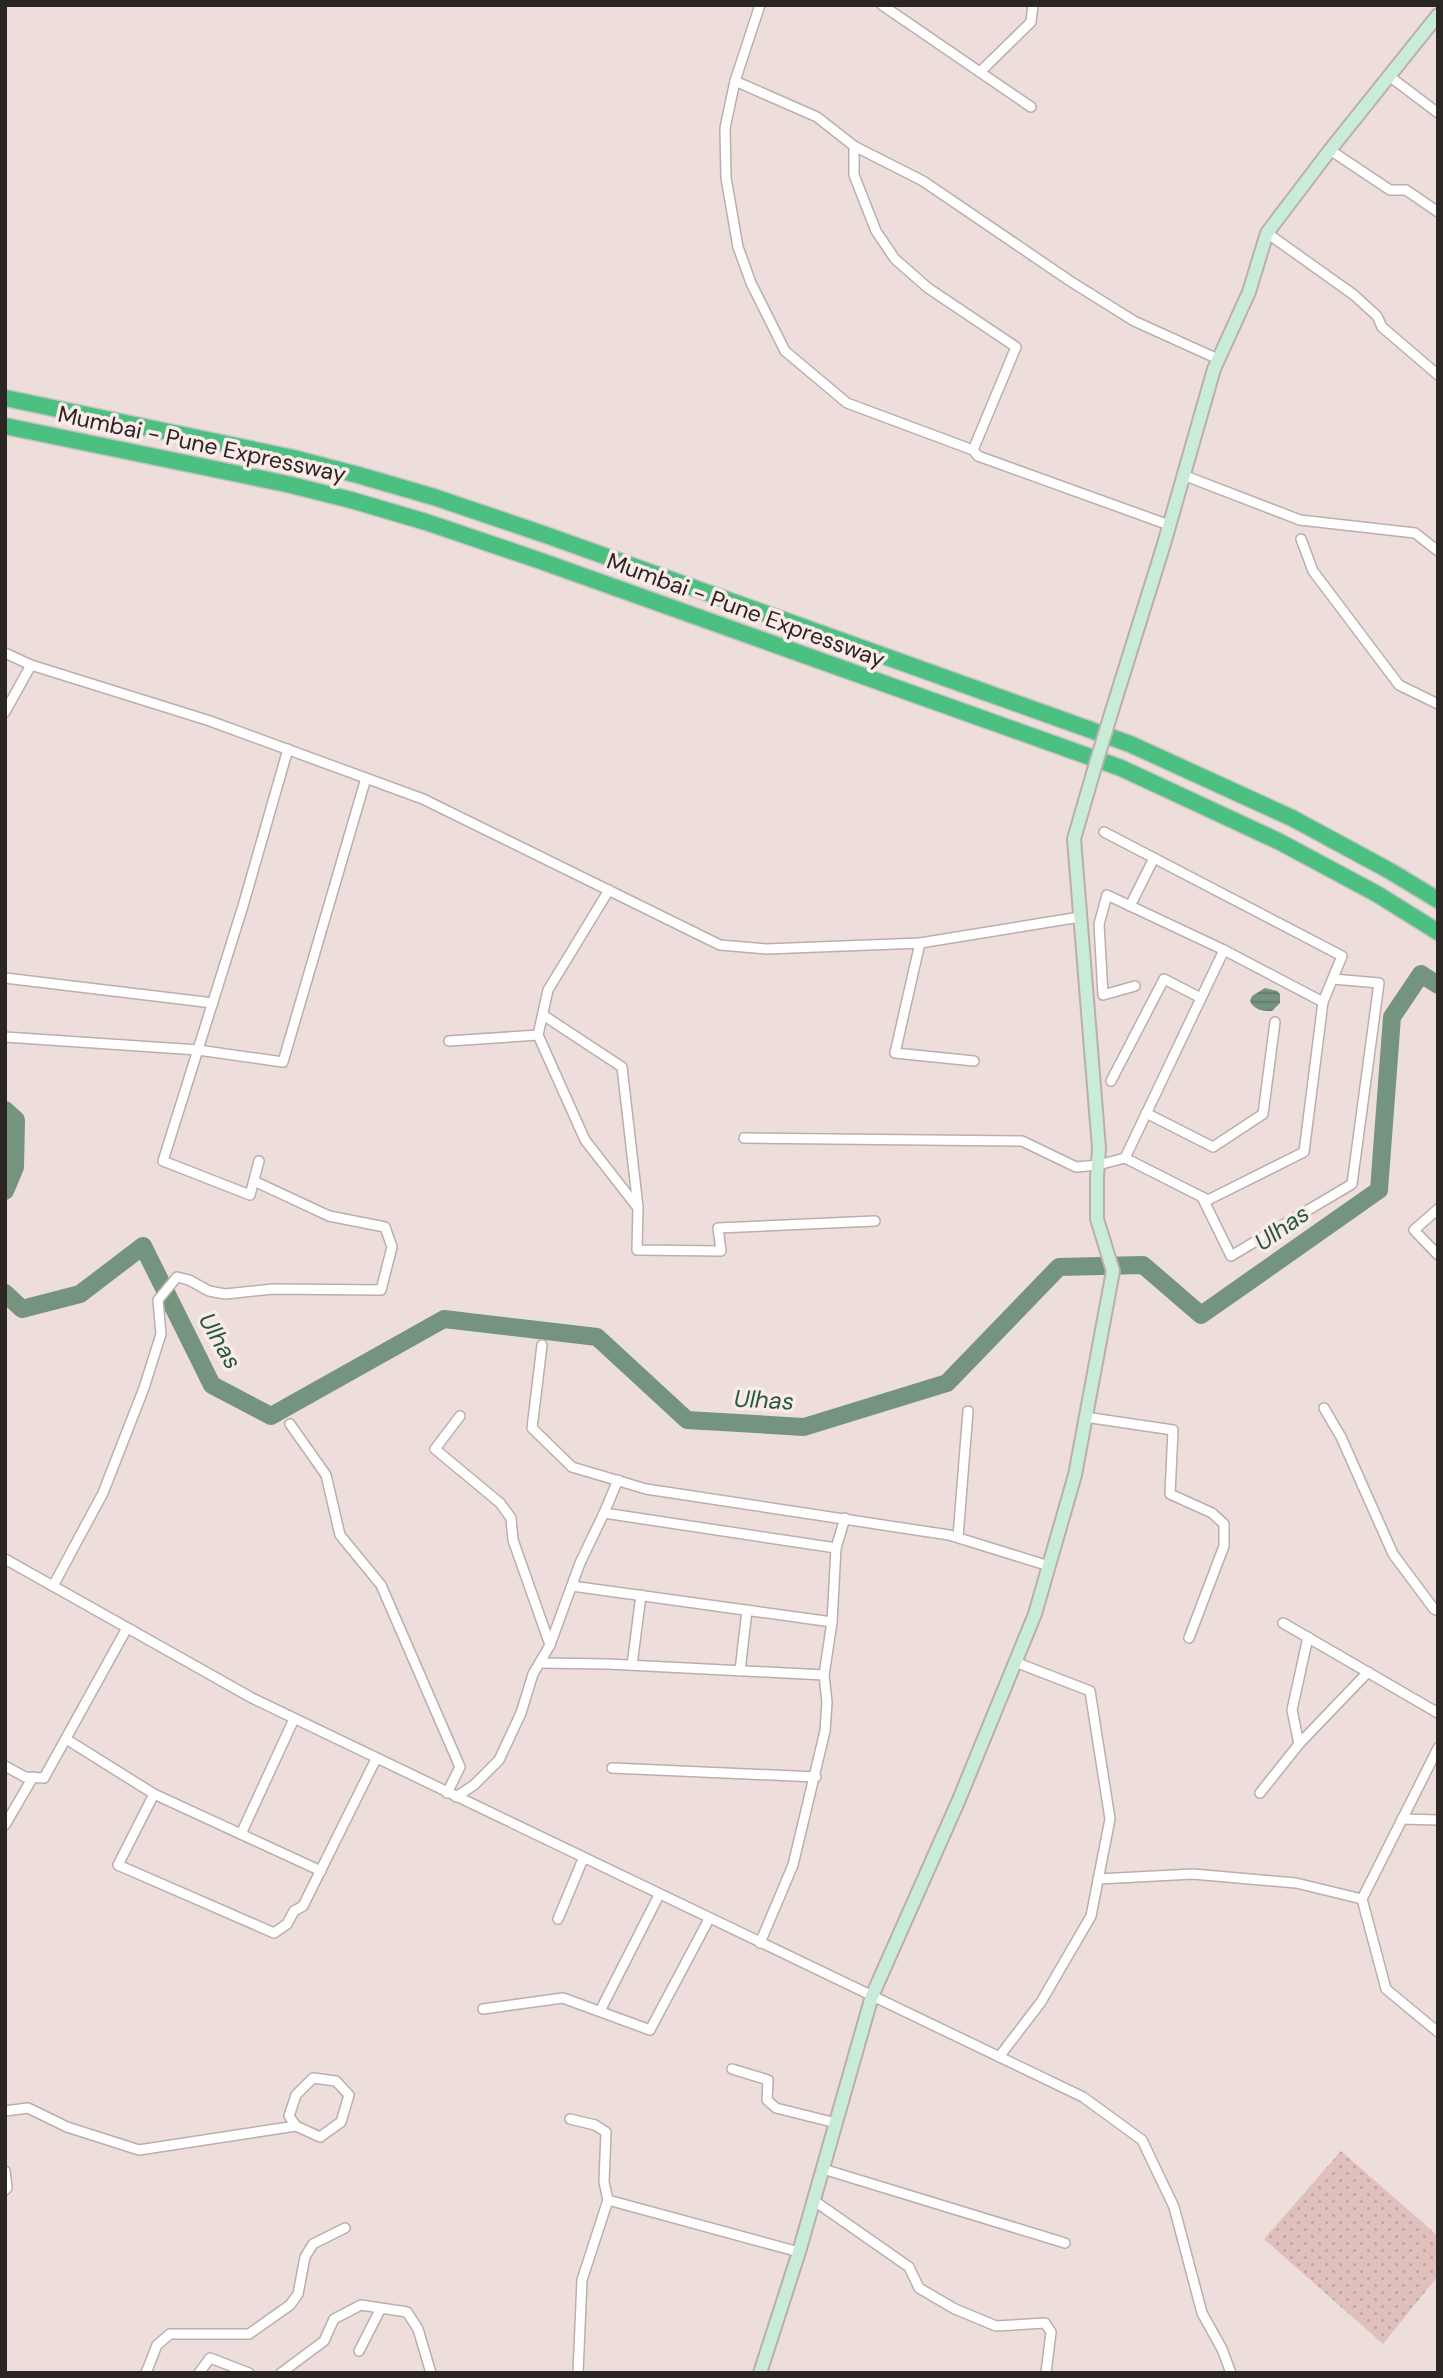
<svg xmlns="http://www.w3.org/2000/svg" width="1443" height="2378" viewBox="0 0 1443 2378" font-family="'DM Sans',sans-serif">
<defs>
<pattern id="grass-dots" width="8" height="8" patternUnits="userSpaceOnUse" patternTransform="scale(1.75)"><rect width="8" height="8" fill="#e0c0bc"/><path d="M2 2h.1M6 6h.1" fill="none" stroke="#c0a5a1" stroke-width="1.8" stroke-linecap="round"/></pattern>
<pattern id="water-rules" width="6" height="5" patternUnits="userSpaceOnUse" patternTransform="scale(1.75)"><rect width="6" height="5" fill="#75947f"/><path d="M0 2.5h6" fill="none" stroke="#607968"/></pattern>
</defs>
<rect width="100%" height="100%" fill="#eddedc"/>
<!-- grass -->
<polygon fill="url(#grass-dots)" points="1341,2151 1438,2236 1438,2276 1383,2344 1264,2239"/>
<!-- water -->
<path fill="url(#water-rules)" d="M1265,988L1277,991L1280,994V1003L1272,1011C1262,1011 1254,1010 1250,1001L1252,996Z"/>
<g fill="none" stroke-linecap="round" stroke-linejoin="round">
<!-- river -->
<g stroke="#75947f" stroke-width="18">
<polyline points="5,1110 16,1120 15,1167 5,1191"/>
<polyline points="5,1293 22,1309 80,1294 143,1246 212,1385 271,1416 444,1319 597,1337 687,1420 804,1427 947,1383 1059,1267 1143,1265 1201,1315 1379,1190 1392,1017 1421,974 1438,985"/>
</g>
<defs>
<g id="street">
<polyline points="760,5 735,81 725,128 726,178 738,247 751,283 785,351 847,403 973,450 978,456 1169,525"/>
<polyline points="882,5 1031,107"/>
<polyline points="980,72 1031,22 1033,5"/>
<polyline points="1389,76 1438,113"/>
<polyline points="735,81 817,117 854,146 923,181 1070,281 1134,321 1218,359"/>
<polyline points="854,146 854,175 876,231 895,259 928,288 1016,347 973,450"/>
<polyline points="1330,150 1390,190 1406,190 1438,212"/>
<polyline points="1267,233 1354,295 1377,316 1382,327 1438,375"/>
<polyline points="1183,475 1300,520 1415,533 1438,551"/>
<polyline points="1301,539 1313,571 1399,685 1438,704"/>
<polyline points="5,653 31,665 210,721 423,799 720,945 766,949 920,943 1080,917"/>
<polyline points="5,712 31,665"/>
<polyline points="609,890 548,990 538,1035 585,1140 638,1208 637,1250 721,1251 718,1228 875,1221"/>
<polyline points="1130,906 1154,858"/>
<polyline points="920,943 895,1053 974,1061"/>
<polyline points="1224,950 1323,1002"/>
<polyline points="5,978 213,1003"/>
<polyline points="543,1015 622,1067 638,1207"/>
<polyline points="5,1037 198,1050 283,1062 366,778"/>
<polyline points="449,1041 538,1035"/>
<polyline points="1111,1081 1164,979 1201,998"/>
<polyline points="1146,1113 1213,1147 1263,1114 1275,1022"/>
<polyline points="744,1138 1022,1141 1076,1167 1098,1165 1125,1158 1208,1200 1304,1152 1323,1002 1342,956 1104,832"/>
<polyline points="1125,1158 1224,950 1107,895 1099,924 1103,995 1135,986"/>
<polyline points="259,1161 250,1195 163,1161 243,906 288,749"/>
<polyline points="1202,1197 1231,1256 1352,1184 1379,983 1333,979"/>
<polyline points="1438,1209 1414,1230 1438,1255"/>
<polyline points="542,1345 532,1428 572,1467 646,1489 949,1535 1049,1566"/>
<polyline points="1324,1408 1341,1437 1393,1554 1434,1609 1438,1611"/>
<polyline points="460,1416 435,1449 500,1503 511,1518 513,1540 550,1645"/>
<polyline points="1085,1417 1173,1430 1170,1494 1212,1513 1224,1524 1224,1546 1189,1638"/>
<polyline points="290,1424 326,1475 340,1535 381,1585 460,1767 447,1793"/>
<polyline points="618,1480 604,1513 836,1548 845,1518"/>
<polyline points="958,1537 968,1411"/>
<polyline points="5,1559 252,1698 1083,2097 1142,2140 1174,2207 1202,2313 1222,2349 1231,2373"/>
<polyline points="53,1586 103,1493 144,1388 161,1334 158,1300 177,1277 189,1280 209,1291 225,1294 273,1289 381,1290 392,1247 385,1227 329,1216 254,1181"/>
<polyline points="572,1586 832,1622"/>
<polyline points="1283,1623 1438,1713"/>
<polyline points="540,1663 608,1664 824,1675"/>
<polyline points="632,1665 641,1595"/>
<polyline points="740,1671 747,1610"/>
<polyline points="66,1739 154,1794"/>
<polyline points="1299,1744 1292,1710 1308,1637"/>
<polyline points="1438,1748 1362,1899 1386,1989 1438,2032"/>
<polyline points="5,1766 25,1777 44,1778 127,1628"/>
<polyline points="612,1768 816,1777"/>
<polyline points="1260,1793 1299,1744 1368,1672"/>
<polyline points="456,1797 474,1785 499,1760 521,1713 533,1674 550,1645 580,1563 604,1513"/>
<polyline points="1402,1819 1438,1820"/>
<polyline points="5,1825 33,1777"/>
<polyline points="241,1834 294,1719"/>
<polyline points="321,1871 154,1794 118,1865 274,1933 287,1924 294,1911 303,1906 376,1759"/>
<polyline points="1098,1879 1193,1874 1296,1883 1362,1899"/>
<polyline points="558,1919 583,1859"/>
<polyline points="760,1943 793,1865 825,1731 827,1702 824,1675 832,1622 836,1548"/>
<polyline points="483,2009 563,1998 650,2030 709,1919"/>
<polyline points="600,2011 659,1895"/>
<polyline points="999,2057 1041,2002 1091,1916 1110,1819 1090,1691 1015,1662"/>
<polyline points="732,2069 768,2080 767,2100 776,2108 836,2123"/>
<polyline points="5,2111 28,2108 67,2127 139,2150 296,2126 320,2137 341,2122 349,2095 336,2081 313,2078 296,2095 289,2116 296,2126"/>
<polyline points="570,2119 595,2125 606,2132 604,2182 608,2200"/>
<polyline points="823,2169 1065,2243"/>
<polyline points="5,2171 7,2188 5,2190"/>
<polyline points="813,2200 909,2267 919,2288 955,2309 996,2326 1045,2323 1051,2332 1046,2373"/>
<polyline points="359,2351 380,2310"/>
<polyline points="146,2373 157,2345 170,2334 249,2334 290,2305 298,2294 305,2257 313,2244 345,2228"/>
<polyline points="199,2373 210,2358 249,2373"/>
<polyline points="281,2373 324,2341 334,2319 361,2305 407,2312 418,2329 431,2373"/>
<polyline points="578,2373 582,2280 608,2200 799,2252"/>
</g>
<g id="secondary">
<polyline points="1110,717 1164,544 1214,369 1249,292 1267,233 1330,150 1438,15"/>
<polyline points="760,2373 799,2252 872,1996 958,1802 1035,1614 1075,1475 1113,1271 1097,1219 1097,1177 1099,1148 1074,839 1094,770"/>
</g>
<g id="highway">
<polyline points="5,398 293,458 358,475 434,497 546,535 1130,744 1292,818 1390,871 1438,900"/>
<polyline points="5,426 287,484 351,500 426,522 538,560 1121,768 1280,842 1377,894 1438,932"/>
</g>
</defs>
<!-- street casing -->
<use href="#street" stroke="#bcaeac" stroke-width="12"/>
<!-- secondary casing -->
<use href="#secondary" stroke="#bcaeac" stroke-width="16"/>
<!-- highway casing -->
<use href="#highway" stroke="#c4c2c2" stroke-width="19"/>
<!-- street -->
<use href="#street" stroke="#fff" stroke-width="9"/>
<!-- secondary -->
<use href="#secondary" stroke="#c9ecd9" stroke-width="12"/>
<!-- highway -->
<use href="#highway" stroke="#4cc080" stroke-width="16"/>
<defs>
<polyline id="secondary-bridge" points="1094,770 1110,717"/>
</defs>
<!-- secondary-bridge casing -->
<use href="#secondary-bridge" stroke="#bcaeac" stroke-width="16" stroke-linecap="butt"/>
<!-- secondary-bridge -->
<use href="#secondary-bridge" stroke="#c9ecd9" stroke-width="12"/>
</g>
<g text-anchor="middle" stroke-width="7" stroke-linejoin="round" paint-order="stroke">
<!-- street labels -->
<g font-size="23" fill="#2b2524" stroke="#faebe9">
<text transform="translate(202 444) rotate(12)" y="8">Mumbai - Pune Expressway</text>
<text transform="translate(746 610) rotate(20)" y="8">Mumbai - Pune Expressway</text>
</g>
<!-- water labels -->
<g font-size="24" font-style="italic" fill="#255b3c" stroke="#faebe9">
<text transform="translate(1282 1228) rotate(-35)" y="8">Ulhas</text>
<text transform="translate(220 1341) rotate(60)" y="8">Ulhas</text>
<text transform="translate(764 1400) rotate(3)" y="8">Ulhas</text>
</g>
</g>
<!-- border -->
<rect width="1443" height="2378" fill="none" stroke="#2b2524" stroke-width="14"/>
</svg>
